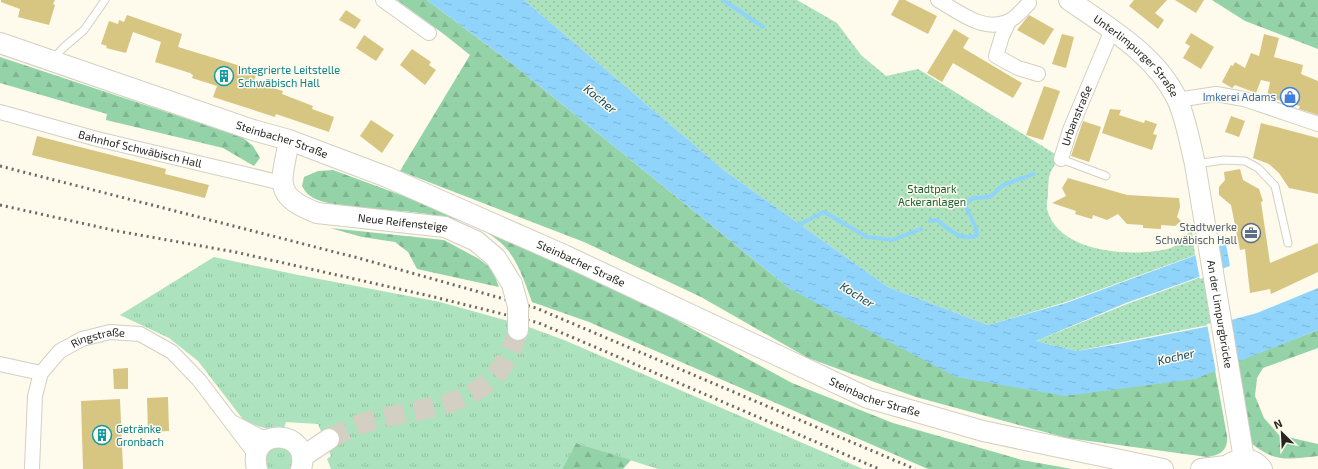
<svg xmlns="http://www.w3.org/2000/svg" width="1318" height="469" viewBox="0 0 1318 469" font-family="'Exo 2',sans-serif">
<defs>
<pattern id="grass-tufts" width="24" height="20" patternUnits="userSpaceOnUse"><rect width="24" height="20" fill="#ace2bd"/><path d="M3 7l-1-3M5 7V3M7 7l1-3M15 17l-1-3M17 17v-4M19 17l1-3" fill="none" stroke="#94c2a2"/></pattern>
<pattern id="forest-firs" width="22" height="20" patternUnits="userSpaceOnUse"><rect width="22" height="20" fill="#94d3a8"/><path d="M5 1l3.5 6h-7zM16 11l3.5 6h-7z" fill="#7fb590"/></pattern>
<pattern id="park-dots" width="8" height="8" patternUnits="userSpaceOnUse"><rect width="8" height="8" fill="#ace2bd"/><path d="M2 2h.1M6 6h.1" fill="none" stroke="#94c2a2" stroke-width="1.8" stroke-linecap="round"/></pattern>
<pattern id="water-ripples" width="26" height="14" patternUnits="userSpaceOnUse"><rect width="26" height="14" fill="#90d4fc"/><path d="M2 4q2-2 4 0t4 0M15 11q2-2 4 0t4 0" fill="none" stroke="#7cb6d8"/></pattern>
</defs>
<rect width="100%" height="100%" fill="#fefaec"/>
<!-- grass -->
<g fill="url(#grass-tufts)">
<polygon points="214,257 298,275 440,302 526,326 564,340 863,469 658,469 576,443 562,469 331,469 327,459 331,456 318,424 286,422 284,428 268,429 245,422 198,361 169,338 120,315"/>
<polygon points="276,444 293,454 293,464 291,469 266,469 264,453"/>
</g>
<!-- forest -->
<g fill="url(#forest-firs)">
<path d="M397,0H427L515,66L790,289L1194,379L1215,370L1227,436C1228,451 1220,455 1207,457L1067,438L916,397L808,358L701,297L584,242L400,171L470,55L445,35Z"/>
<polygon points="1212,0 1318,0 1318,49 1245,21"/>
<polygon points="0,57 242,137 253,146 260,158 254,166 223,148 106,120 107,114 0,83"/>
<path d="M333,170L477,223L531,251L645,303L792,383L893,423L1022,460L1072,469H928L589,322L532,302C525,283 517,257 501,243C464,208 395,213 347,206C335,204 319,203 309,195C306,193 304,189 302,186L304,177L318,171Z"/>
<polygon points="330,228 444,240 479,259 492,269 499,287 417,269 408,252 395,242 362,237"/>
<path d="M1318,330V348L1263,368L1257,378L1255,396L1264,418L1279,435L1318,444V456C1288,459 1277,463 1252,444L1238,361Z"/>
<polygon points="576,443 631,460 623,469 562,469"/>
</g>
<!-- park -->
<g fill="url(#park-dots)">
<path d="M524,0H797L837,23L861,55L886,76L918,69L1060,157C1048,175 1049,173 1048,194C1048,199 1046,204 1047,209C1057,250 1121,256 1155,251C1162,251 1177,247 1181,242C1185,238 1186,234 1192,231L1195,255L1066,302L988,325L888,287L725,171Z"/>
<polygon points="1215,272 1223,322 1077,351 1036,341 1127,304"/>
</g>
<!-- water -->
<polygon fill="url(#water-ripples)" points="427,0 524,0 725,171 888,287 988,325 1066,303 1226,244 1230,266 1126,303 1036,341 1077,351 1118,344 1205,327 1257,313 1318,288 1318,330 1195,379 1065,396 956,377 790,289 515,66"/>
<!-- pier -->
<g fill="#fefaec">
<polygon points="1218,245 1222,271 1200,279 1195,253"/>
<polygon points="1230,318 1238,363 1216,372 1207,324"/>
</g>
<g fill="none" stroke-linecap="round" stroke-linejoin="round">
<!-- stream -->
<g stroke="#90d4fc" stroke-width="4">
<polyline points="723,0 763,27"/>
<path d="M930,221L937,220C949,229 962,243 977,235L976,228L965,205C972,195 977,199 987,197C994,196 996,190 1002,186C1011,181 1024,178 1034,174"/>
<polyline points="796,226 824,212 867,237 893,240 921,229"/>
</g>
</g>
<!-- building -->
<g fill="#d7c582">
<polygon points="1,0 55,0 53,4 55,5 49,25 18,17 20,9 1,2"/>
<polygon points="899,0 905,0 937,16 928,34 891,15"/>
<polygon points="1134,0 1167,0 1155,13 1164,20 1158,29 1129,6"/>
<polygon points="1175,0 1204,0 1196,13"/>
<polygon points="346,10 361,20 355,29 339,20"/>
<polygon points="127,15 182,34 178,47 257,71 254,82 283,91 282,94 313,106 312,109 334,117 329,132 276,114 275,117 213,97 217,86 192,78 193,75 190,73 155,62 161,42 133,32 126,53 106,48 107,46 101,44 109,21 118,24 119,20 124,22"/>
<polygon points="1029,15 1054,29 1044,45 1017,30"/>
<polygon points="954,29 969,38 963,48 1022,83 1013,98 953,63 942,82 927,73"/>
<polygon points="1191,33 1214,47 1201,69 1183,58 1190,46 1185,43"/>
<polygon points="1062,34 1074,37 1066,68 1052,64"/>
<polygon points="1264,34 1279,38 1274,57 1303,65 1301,74 1318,81 1318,115 1299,109 1300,106 1267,97 1270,82 1261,80 1256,93 1235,85 1232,88 1222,82 1231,65 1233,66 1235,62 1245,68 1251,53 1259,56"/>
<polygon points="364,35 384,49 376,61 356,48"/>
<polygon points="412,49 431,62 429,65 436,70 425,85 400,65"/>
<polygon points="1044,86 1060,91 1043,140 1026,135"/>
<polygon points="1110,109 1121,110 1119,115 1144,123 1145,120 1157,124 1153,134 1157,135 1152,150 1102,133"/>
<polygon points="1231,116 1245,121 1239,137 1225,132"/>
<polygon points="371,120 394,135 382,153 360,136"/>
<polygon points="1083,121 1101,127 1089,162 1071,156"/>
<polygon points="1261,123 1318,138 1318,194 1289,188 1279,173 1269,164 1253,158"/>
<polygon points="37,136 166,169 165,174 209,185 205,198 32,155"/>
<polygon points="1240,169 1243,180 1259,189 1263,201 1261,202 1270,263 1318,243 1318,272 1271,294 1270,289 1250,293 1245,249 1240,250 1231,205 1219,195 1219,187 1225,180 1224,172"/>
<polygon points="1068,178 1127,195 1179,198 1180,207 1177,217 1181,221 1175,226 1161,225 1161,229 1143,228 1143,225 1127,224 1118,214 1107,220 1093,215 1092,219 1075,214 1076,211 1052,203 1066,196 1062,188"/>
<polygon points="128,368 128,389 114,389 113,369"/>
<polygon points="168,397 169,431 148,432 147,398"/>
<polygon points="120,399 123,469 83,469 81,401"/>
</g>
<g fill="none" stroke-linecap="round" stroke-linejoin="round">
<!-- secondary-tunnel -->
<path stroke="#d3cfc3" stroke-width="20" stroke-dasharray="20 10" stroke-linecap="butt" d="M329,439C343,431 358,424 374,420C438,404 498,407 518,330"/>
<defs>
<g id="lane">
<polyline points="53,59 63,48 84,30 105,0"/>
<polyline points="1061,159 1106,176"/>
<polyline points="1195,164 1224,160 1245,161 1258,168 1275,186 1288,243"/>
</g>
<g id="street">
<polyline points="383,0 429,33"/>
<path d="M938,0C959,12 983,32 1007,22C1015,19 1023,9 1029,3"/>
<polyline points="1009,21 1002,36 996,56 1018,68 1038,74"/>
<polyline points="1177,100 1216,94 1244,99 1318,124"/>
<path id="s1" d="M0,112L97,139L282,183"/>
<path id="s2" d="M1061,159L1070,130L1112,30"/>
<polyline points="0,364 41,373"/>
<polyline points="232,422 267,440"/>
<path id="s3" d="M32,469L35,396L41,373L60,351L82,339L110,332L140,334L172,352L199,380L256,455"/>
</g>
<g id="secondary">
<path id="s4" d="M1069,0C1108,27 1156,55 1177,99C1186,119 1190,143 1195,164L1244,459"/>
<path id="s5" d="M0,43L253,130L289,140L387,177L564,255L868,398L983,431L1163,469"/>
<path id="s6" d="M289,140C282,182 271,195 317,213L445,227L476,241L496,258L512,284"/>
<polyline points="302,457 329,439"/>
<path d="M257,469C246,425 313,429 301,469"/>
<polyline points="1201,469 1226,466"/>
<path d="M1223,469C1234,458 1251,455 1262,469"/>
</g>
</defs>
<!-- lane casing -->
<use href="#lane" stroke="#d3cfc1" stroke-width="9"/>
<!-- street casing -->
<use href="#street" stroke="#d3cfc1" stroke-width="16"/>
<!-- secondary casing -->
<use href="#secondary" stroke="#d3cfc1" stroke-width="22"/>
<!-- lane -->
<use href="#lane" stroke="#fff" stroke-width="7"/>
<!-- street -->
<use href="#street" stroke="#fff" stroke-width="14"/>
<!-- secondary -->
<use href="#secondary" stroke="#fff" stroke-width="20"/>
<!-- rail -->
<g stroke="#6b6960" stroke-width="3" stroke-dasharray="2 4" stroke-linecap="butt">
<polyline points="0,166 362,259 536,308 915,469"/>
<polyline points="0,205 117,231 235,252 430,296 539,323 879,469"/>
</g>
<defs>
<polyline id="secondary-bridge" points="512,284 518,306 518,330"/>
</defs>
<!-- secondary-bridge casing -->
<use href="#secondary-bridge" stroke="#d3cfc1" stroke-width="22" stroke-linecap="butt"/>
<!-- secondary-bridge -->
<use href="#secondary-bridge" stroke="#fff" stroke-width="20"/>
</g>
<!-- icons -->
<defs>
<symbol id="building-ring" viewBox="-11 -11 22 22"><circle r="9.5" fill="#fefaec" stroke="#0f9aa8" stroke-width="1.5"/><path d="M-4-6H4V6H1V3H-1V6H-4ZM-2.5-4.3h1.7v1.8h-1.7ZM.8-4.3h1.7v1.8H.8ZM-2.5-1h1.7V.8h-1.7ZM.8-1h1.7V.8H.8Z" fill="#0f9aa8"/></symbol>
<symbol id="shop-ring" viewBox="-11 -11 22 22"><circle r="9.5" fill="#fefaec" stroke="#3f7fe0" stroke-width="1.5"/><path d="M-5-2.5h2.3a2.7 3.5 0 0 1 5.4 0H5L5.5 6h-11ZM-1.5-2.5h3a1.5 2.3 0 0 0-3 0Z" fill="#3f7fe0"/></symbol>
<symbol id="office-ring" viewBox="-11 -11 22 22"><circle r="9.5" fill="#fefaec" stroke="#5c6f8a" stroke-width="1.5"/><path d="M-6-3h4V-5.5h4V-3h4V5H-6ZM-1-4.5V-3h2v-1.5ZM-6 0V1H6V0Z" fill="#5c6f8a"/></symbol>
</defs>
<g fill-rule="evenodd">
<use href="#building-ring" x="213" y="65" width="22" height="22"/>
<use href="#shop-ring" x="1279" y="86" width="22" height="22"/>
<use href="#office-ring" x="1240" y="222" width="22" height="22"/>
<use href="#building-ring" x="91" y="424" width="22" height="22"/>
</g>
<g text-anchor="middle" stroke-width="3" stroke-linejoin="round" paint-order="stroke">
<!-- street labels -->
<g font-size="11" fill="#26251f" stroke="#fefaec">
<text dy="4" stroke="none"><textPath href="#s4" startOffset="88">Unterlimpurger Straße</textPath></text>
<text dy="4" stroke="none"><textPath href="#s2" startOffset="46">Urbanstraße</textPath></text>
<text dy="4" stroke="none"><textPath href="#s5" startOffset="298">Steinbacher Straße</textPath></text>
<text dy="4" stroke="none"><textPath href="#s1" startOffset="145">Bahnhof Schwäbisch Hall</textPath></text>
<text dy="4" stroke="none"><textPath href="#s6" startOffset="178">Neue Reifensteige</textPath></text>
<text dy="4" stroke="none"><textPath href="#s5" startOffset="622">Steinbacher Straße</textPath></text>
<text dy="4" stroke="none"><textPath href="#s4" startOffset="368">An der Limpurgbrücke</textPath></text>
<text dy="4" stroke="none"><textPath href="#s3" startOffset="167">Ringstraße</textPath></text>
<text dy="4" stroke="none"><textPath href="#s5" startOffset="945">Steinbacher Straße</textPath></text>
</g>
<!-- culture labels -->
<g font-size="11" fill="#0d838f" stroke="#fefaec" text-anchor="start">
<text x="238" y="74">Integrierte Leitstelle<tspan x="238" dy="13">Schwäbisch Hall</tspan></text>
<text x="116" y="433">Getränke<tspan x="116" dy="13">Gronbach</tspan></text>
</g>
<!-- shop labels -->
<g font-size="11" fill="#366cbe" stroke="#fefaec" text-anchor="end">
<text x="1276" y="101">Imkerei Adams</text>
</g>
<!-- park labels -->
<g font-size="11" fill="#185e37" stroke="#fefaec">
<text x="932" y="193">Stadtpark<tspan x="932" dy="13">Ackeranlagen</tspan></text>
</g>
<!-- service labels -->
<g font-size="11" fill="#4e5e75" stroke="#fefaec" text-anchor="end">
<text x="1237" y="231">Stadtwerke<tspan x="1237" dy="13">Schwäbisch Hall</tspan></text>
</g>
<!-- water labels -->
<g font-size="12" font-style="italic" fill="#134863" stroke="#fefaec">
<text transform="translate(600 99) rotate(39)" y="4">Kocher</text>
<text transform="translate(857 295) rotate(32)" y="4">Kocher</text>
<text transform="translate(1176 357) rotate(-13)" y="4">Kocher</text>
</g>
</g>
<!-- north arrow -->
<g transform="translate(1282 433) rotate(336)" stroke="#fefaec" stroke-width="3" paint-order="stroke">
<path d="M0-3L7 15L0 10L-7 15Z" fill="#26251f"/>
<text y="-6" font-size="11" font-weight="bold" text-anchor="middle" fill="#26251f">N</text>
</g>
</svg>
